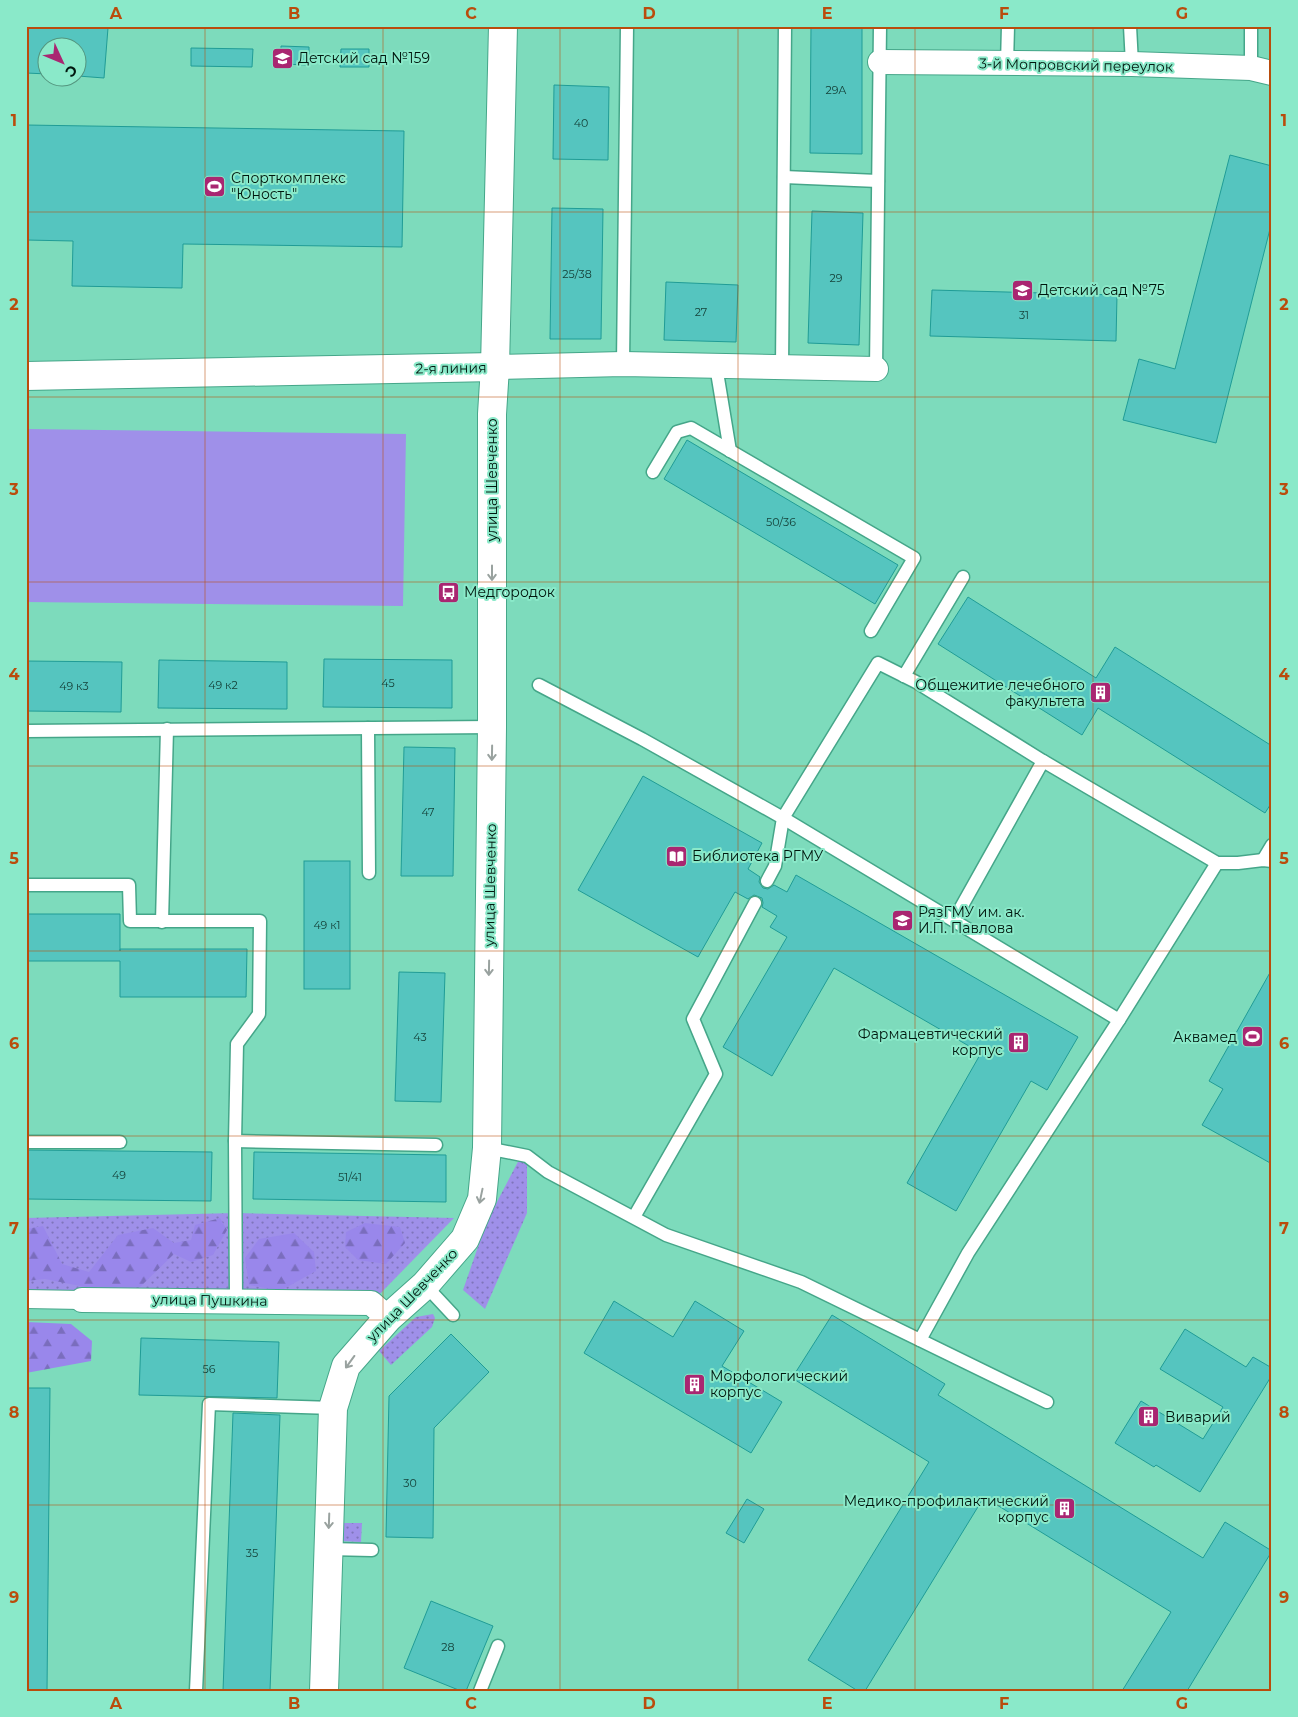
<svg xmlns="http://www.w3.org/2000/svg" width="1298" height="1717" viewBox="0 0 1298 1717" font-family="Montserrat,sans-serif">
<defs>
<pattern id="grass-dots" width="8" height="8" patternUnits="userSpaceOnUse" patternTransform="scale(1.25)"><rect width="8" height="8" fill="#9f90e9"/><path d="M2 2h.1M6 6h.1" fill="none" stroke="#7f75bb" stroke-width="1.8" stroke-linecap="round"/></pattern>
<pattern id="forest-firs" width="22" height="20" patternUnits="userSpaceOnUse" patternTransform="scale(1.25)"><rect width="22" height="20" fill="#9987eb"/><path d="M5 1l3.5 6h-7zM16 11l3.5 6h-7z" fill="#7a6dbd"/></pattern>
</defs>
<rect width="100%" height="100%" fill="#7ddbbc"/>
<!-- grass -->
<g fill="url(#grass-dots)">
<polygon points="521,1156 527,1156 527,1213 485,1309 463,1290 487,1221"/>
<polygon points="236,1213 454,1218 371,1303 26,1299 26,1218"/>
<polygon points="433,1314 435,1318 432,1327 391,1365 379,1351 416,1317"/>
<polygon points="340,1523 362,1523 361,1542 339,1541"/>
</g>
<!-- forest -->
<g fill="url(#forest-firs)">
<polygon points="220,1218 227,1230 213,1255 191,1262 174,1254 140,1287 105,1291 45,1279 26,1281 26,1229 43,1226 62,1264 89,1272 118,1235 153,1228 174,1243 191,1240 195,1225"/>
<polygon points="365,1223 400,1227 405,1243 386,1264 358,1260 345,1247 346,1232"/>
<polygon points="294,1233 314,1252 316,1271 280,1291 249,1285 245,1258 259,1239"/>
<polygon points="26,1322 71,1324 92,1341 91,1361 26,1373"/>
</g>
<!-- pitch -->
<polygon fill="#9f90e9" points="26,429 406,434 403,606 26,602"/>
<!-- building -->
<g fill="#55c5bf" stroke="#209c96">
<polygon points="26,26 84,26 108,28 104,78 78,76 78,48 48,48 48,74 26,73"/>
<polygon points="811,26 862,26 862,154 810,153"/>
<polygon points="281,46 309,47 309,65 281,64"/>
<polygon points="191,48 253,49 252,67 191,66"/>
<polygon points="341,49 369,49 369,67 340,67"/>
<polygon points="554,85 609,87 608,160 553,159"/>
<polygon points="26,125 404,131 402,247 183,244 182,288 72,286 73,241 26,240"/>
<polygon points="1230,155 1272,166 1272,221 1216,443 1123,420 1139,359 1175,369"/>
<polygon points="552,208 603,209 601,339 550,339"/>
<polygon points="812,211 863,213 859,345 808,343"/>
<polygon points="666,282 738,285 736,342 664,340"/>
<polygon points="932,290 1117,295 1116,341 930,336"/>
<polygon points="687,440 898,565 875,604 664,479"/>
<polygon points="968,597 1096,678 1115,647 1272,746 1272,802 1265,813 1098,708 1082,735 938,644"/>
<polygon points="324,659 452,660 452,708 323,707"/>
<polygon points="159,660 287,662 287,709 158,708"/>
<polygon points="26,661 122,662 121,712 26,711"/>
<polygon points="404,747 455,748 453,876 401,876"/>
<polygon points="643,776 762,843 748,869 760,877 759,882 763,888 768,889 774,885 787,892 796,875 1078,1037 1047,1090 1031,1081 956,1211 907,1183 981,1053 834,968 772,1076 723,1047 787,937 770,927 777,916 762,907 763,903 762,898 754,895 748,899 735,892 698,957 578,890"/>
<rect x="304" y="861" width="46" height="128"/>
<polygon points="26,914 120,914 120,951 120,949 247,949 246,997 120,997 120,961 26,961"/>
<polygon points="1272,969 1272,1164 1202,1125 1223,1089 1209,1081"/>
<polygon points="399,972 445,973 441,1102 395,1101"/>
<polygon points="26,1150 212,1152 211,1201 26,1199"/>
<polygon points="254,1152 446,1155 446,1202 253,1199"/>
<polygon points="614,1301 673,1337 695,1301 744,1331 722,1366 782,1402 751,1453 584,1353"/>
<polygon points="832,1315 945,1384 938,1395 1203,1558 1225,1522 1272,1551 1187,1691 1122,1691 1171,1612 984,1497 865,1691 858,1691 808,1660 929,1462 792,1378"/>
<polygon points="1185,1329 1246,1367 1253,1357 1272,1368 1272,1375 1200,1492 1156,1465 1154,1467 1115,1443 1141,1401 1203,1439 1223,1407 1160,1369"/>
<polygon points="451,1334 489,1372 434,1428 433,1538 386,1537 389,1396"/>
<polygon points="141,1338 279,1342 277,1398 139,1395"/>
<polygon points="26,1388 50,1388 47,1691 26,1691"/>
<polygon points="233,1413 280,1415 270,1691 223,1691"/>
<polygon points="747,1499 764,1509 744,1543 726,1533"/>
<polygon points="431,1601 493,1626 466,1691 461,1691 404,1668"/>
</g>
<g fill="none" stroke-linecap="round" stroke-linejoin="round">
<defs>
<g id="service">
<polyline points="1130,26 1132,64"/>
<polyline points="1007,64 1008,26"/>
<polyline points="1251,68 1251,26"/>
<polyline points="784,177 878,181"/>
<polyline points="623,364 627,26"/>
<polyline points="716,366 730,451"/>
<polyline points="782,367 785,26"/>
<polyline points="876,369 880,26"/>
<polyline points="653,472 677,432 691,428 914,558 871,631"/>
<polyline points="904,676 963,577"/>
<polyline points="539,685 642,739 783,818 775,866 767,881"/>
<polyline points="368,728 369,873"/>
<polyline points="26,731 492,727"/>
<polyline points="1263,860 1272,845"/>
<polyline points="26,885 129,885 130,921 260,921 259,1014 237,1044 235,1141 236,1300"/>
<polyline points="954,920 1043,761"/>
<polyline points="162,922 167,729"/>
<polyline points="1119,1020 1217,863"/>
<polyline points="235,1141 436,1145"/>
<polyline points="26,1142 120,1142"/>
<polyline points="487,1148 527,1156 548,1172 666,1235 801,1282 1047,1402"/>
<polyline points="634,1217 716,1074 693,1019 755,903"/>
<polyline points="425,1285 453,1315"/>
<polyline points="920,1340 968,1253 1119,1020 783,818 878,663 916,682 1043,761 1217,863 1238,863 1263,860 1272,861"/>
<polyline points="328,1549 372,1550"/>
<polyline points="196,1691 209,1404 333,1408"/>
<polyline points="480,1691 498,1646"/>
</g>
<polyline id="pedestrian" points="26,1299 82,1300"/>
<g id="minor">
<polyline points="880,62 1132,64 1251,68 1272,73"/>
<polyline points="495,367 623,364 876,369"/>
<polyline points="82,1300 371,1303 388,1318"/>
</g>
<g id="tertiary">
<polyline points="26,376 495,367"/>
<polyline points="324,1691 333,1408 346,1366 388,1318 425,1285 465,1239 482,1199 487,1148 492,727 492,414 495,367 503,26"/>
</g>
</defs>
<!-- service casing -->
<use href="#service" stroke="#45a689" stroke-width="15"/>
<!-- pedestrian casing -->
<use href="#pedestrian" stroke="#45a689" stroke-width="20"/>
<!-- minor casing -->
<use href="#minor" stroke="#45a689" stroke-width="26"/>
<!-- tertiary casing -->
<use href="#tertiary" stroke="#45a689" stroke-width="30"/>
<!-- service -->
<use href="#service" stroke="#fff" stroke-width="12"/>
<!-- pedestrian -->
<use href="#pedestrian" stroke="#fff" stroke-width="18"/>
<!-- minor -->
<use href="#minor" stroke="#fff" stroke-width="24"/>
<!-- tertiary -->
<use href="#tertiary" stroke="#fff" stroke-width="28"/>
</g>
<!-- one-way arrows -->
<defs><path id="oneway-shaft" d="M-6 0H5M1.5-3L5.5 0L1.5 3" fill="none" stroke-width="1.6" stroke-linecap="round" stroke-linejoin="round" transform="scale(1.25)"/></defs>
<g stroke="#99a29f">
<use href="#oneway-shaft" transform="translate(492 573) rotate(90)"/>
<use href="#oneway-shaft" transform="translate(492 753) rotate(91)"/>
<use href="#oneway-shaft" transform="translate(489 968) rotate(91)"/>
<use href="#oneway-shaft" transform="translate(481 1196) rotate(102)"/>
<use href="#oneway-shaft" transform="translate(350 1362) rotate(126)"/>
<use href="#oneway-shaft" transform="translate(329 1521) rotate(92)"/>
</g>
<!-- grid -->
<path fill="none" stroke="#ba4c0c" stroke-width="1" stroke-opacity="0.55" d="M205,26V1691M383,26V1691M560,26V1691M738,26V1691M915,26V1691M1093,26V1691M26,212H1272M26,397H1272M26,582H1272M26,766H1272M26,951H1272M26,1136H1272M26,1320H1272M26,1505H1272"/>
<!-- icons -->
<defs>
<symbol id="school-square" viewBox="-11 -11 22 22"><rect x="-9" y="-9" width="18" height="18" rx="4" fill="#a92671" stroke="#8ae9c9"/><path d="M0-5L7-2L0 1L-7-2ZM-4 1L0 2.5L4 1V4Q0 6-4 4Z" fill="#fff"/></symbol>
<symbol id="stadium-square" viewBox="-11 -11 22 22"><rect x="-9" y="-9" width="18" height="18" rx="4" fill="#a92671" stroke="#8ae9c9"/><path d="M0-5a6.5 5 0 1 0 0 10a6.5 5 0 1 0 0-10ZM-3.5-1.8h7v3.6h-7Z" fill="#fff"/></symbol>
<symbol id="bus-square" viewBox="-11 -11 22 22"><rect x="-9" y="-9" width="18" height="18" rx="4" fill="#a92671" stroke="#8ae9c9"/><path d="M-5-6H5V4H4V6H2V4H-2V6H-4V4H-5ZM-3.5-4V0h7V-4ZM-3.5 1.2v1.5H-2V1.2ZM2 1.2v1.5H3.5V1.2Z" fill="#fff"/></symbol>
<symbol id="building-square" viewBox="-11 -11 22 22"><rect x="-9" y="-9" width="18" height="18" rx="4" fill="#a92671" stroke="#8ae9c9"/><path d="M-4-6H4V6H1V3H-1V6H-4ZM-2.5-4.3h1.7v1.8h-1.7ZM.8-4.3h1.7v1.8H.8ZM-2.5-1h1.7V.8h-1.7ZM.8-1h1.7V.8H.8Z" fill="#fff"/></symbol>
<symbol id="library-square" viewBox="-11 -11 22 22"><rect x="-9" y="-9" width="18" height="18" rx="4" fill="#a92671" stroke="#8ae9c9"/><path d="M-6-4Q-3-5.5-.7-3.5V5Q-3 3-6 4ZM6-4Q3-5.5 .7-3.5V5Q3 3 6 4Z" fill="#fff"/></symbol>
<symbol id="university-square" viewBox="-11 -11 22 22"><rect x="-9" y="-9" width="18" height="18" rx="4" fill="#a92671" stroke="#8ae9c9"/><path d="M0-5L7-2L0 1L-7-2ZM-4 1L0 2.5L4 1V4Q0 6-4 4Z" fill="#fff"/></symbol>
</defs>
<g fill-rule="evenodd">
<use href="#school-square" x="270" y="46" width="25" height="25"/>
<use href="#stadium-square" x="202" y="174" width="25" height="25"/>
<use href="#school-square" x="1010" y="278" width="25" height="25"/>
<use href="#bus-square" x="436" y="580" width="25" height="25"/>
<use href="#building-square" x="1088" y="680" width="25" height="25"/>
<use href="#library-square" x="664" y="844" width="25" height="25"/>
<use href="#university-square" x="890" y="908" width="25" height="25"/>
<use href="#stadium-square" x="1240" y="1024" width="25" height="25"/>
<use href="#building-square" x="1006" y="1030" width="25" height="25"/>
<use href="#building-square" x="682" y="1372" width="25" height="25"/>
<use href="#building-square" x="1136" y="1404" width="25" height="25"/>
<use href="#building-square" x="1052" y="1496" width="25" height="25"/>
</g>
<g text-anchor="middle" stroke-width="4" stroke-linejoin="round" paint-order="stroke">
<!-- number labels -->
<g font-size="11" fill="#15423a">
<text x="836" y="94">29А</text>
<text x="581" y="127">40</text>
<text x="577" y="278">25/38</text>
<text x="836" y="282">29</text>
<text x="701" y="316">27</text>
<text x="1024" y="319">31</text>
<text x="781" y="526">50/36</text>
<text x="388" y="687">45</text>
<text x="223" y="689">49 к2</text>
<text x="74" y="690">49 к3</text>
<text x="428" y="816">47</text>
<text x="327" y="929">49 к1</text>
<text x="420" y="1041">43</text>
<text x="119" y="1179">49</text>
<text x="350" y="1181">51/41</text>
<text x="209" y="1373">56</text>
<text x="410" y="1487">30</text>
<text x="252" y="1557">35</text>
<text x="448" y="1651">28</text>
</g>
<!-- poi labels -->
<g font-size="14" fill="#00170e" stroke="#8ae9c9" text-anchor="start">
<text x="298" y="63">Детский сад №159</text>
<text x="231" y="183">Спорткомплекс<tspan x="231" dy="16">"Юность"</tspan></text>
<text x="1038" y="295">Детский сад №75</text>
<text x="464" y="597">Медгородок</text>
<text x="1085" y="690" text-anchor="end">Общежитие лечебного<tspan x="1085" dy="16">факультета</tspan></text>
<text x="692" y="861">Библиотека РГМУ</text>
<text x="918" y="917">РязГМУ им. ак.<tspan x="918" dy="16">И.П. Павлова</tspan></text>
<text x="1003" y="1039" text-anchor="end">Фармацевтический<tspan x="1003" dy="16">корпус</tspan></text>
<text x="1237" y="1042" text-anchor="end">Аквамед</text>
<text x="710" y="1381">Морфологический<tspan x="710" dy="16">корпус</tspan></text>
<text x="1165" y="1422">Виварий</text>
<text x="1049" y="1506" text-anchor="end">Медико-профилактический<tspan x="1049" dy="16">корпус</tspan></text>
</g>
<!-- street labels -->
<g font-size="14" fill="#00170e" stroke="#8ae9c9">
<text transform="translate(1076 65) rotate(1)" y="5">3-й Мопровский переулок</text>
<text transform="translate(451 368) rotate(-1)" y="5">2-я линия</text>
<text transform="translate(492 480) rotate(-90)" y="5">улица Шевченко</text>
<text transform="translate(490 885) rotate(-89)" y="5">улица Шевченко</text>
<text transform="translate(412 1295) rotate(-46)" y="5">улица Шевченко</text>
<text transform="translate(210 1300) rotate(1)" y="5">улица Пушкина</text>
</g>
</g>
<!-- border -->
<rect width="1298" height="1717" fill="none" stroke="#8ae9c9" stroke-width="55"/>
<!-- north arrow -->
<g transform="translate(62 62) rotate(134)"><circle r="24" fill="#8ae9c9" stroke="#53957e"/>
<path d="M0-4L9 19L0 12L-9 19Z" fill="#a92671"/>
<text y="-8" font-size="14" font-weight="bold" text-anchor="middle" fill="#00170e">С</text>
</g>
<rect x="28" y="28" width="1242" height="1662" fill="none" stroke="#ba4c0c" stroke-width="2"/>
<g font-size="16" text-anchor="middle" font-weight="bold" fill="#ba4c0c">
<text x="116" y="19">A</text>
<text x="294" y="19">B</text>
<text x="471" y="19">C</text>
<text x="649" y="19">D</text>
<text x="827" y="19">E</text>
<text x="1004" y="19">F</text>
<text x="1182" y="19">G</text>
<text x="14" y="126">1</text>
<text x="1284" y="126">1</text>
<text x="14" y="310">2</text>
<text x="1284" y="310">2</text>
<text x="14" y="495">3</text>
<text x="1284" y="495">3</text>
<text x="14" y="680">4</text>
<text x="1284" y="680">4</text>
<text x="14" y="864">5</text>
<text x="1284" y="864">5</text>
<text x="14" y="1049">6</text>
<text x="1284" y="1049">6</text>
<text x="14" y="1234">7</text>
<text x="1284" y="1234">7</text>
<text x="14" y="1418">8</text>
<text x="1284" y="1418">8</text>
<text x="14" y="1603">9</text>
<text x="1284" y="1603">9</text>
<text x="116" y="1709">A</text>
<text x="294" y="1709">B</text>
<text x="471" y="1709">C</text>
<text x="649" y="1709">D</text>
<text x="827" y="1709">E</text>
<text x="1004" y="1709">F</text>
<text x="1182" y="1709">G</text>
</g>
</svg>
